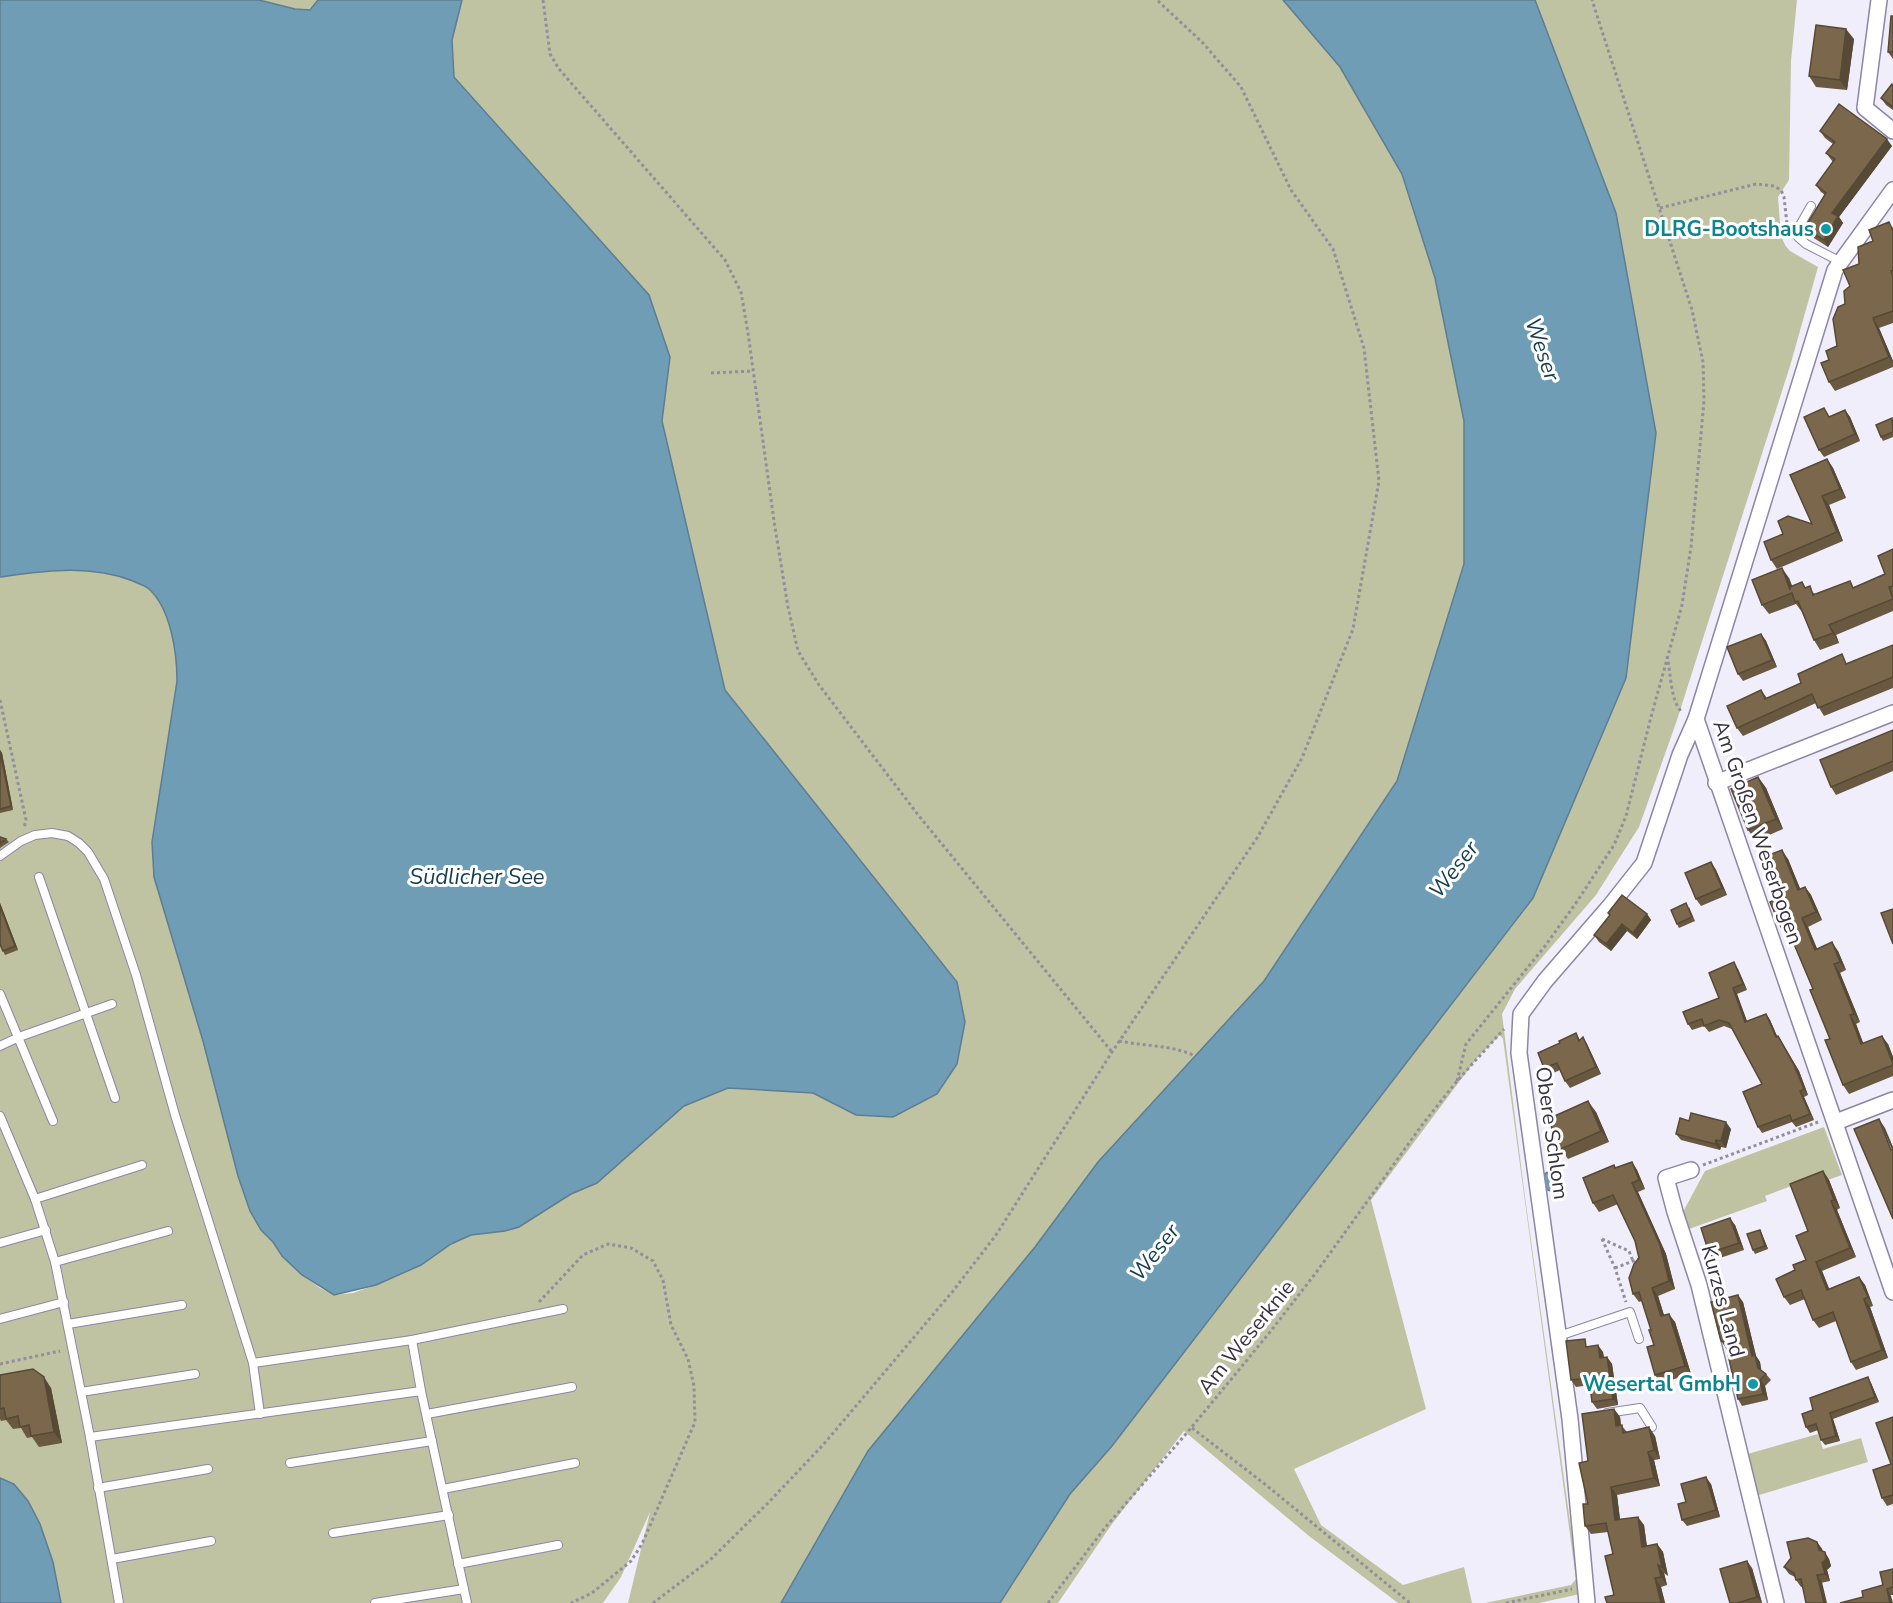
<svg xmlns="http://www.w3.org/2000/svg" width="1893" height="1603" viewBox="0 0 1893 1603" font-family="'Nunito Sans',sans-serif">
<rect width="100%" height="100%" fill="#f1eefc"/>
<!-- green -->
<g fill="#bfc3a1">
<polygon points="259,0 318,0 310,10 295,9"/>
<path d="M462,0H1283L1340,67L1402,174L1435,278L1464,421V564L1397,781L1264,981L1098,1162L1035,1247L868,1451L781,1603H628L650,1512L621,1577L603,1603H61L53,1562L14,1484L0,1478V577C45,571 89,564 133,581C138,584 145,585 149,589C171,609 177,653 177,681L152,842L154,877L203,1041L238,1176L250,1211L261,1230L273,1242L282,1256L302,1275L320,1288L334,1295L353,1293L376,1285L421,1265L451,1244L471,1235L505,1231L519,1227L571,1194L597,1183L684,1106L728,1088L813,1093L856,1115L965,1022L957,982L725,690L662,421L670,357L649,295L454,76L451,40Z"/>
<polygon points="1535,0 1797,0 1791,61 1789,180 1778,197 1781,236 1785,245 1790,251 1818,267 1790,366 1676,723 1639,827 1596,895 1515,989 1502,1014 1525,1197 1580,1594 1539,1603 1485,1603 1571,1585 1576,1579 1503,1039 1500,1035 1477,1058 1371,1200 1426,1409 1294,1469 1321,1525 1403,1585 1464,1567 1472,1603 1398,1603 1309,1536 1184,1431 1112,1524 1058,1603 1000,1603 1070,1494 1112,1446 1533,898 1626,678 1656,433 1616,213"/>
<polygon points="1824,1127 1842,1175 1805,1188 1802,1182 1765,1196 1767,1201 1689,1229 1683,1212 1705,1171"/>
<polygon points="1818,1434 1823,1449 1861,1438 1868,1462 1756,1496 1744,1455"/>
</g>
<!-- water -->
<g fill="#6f9db5" stroke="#5e7d92" stroke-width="1.5">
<path d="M0,0H259L295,9L310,10L318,0H462L452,40L454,77L649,295L670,357L662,421L725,690L957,982L965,1022L957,1064L937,1094L893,1117L856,1115L813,1093L728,1088L684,1106L597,1183L571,1194L519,1227L505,1231L471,1235L451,1244L421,1265L376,1285L334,1295L302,1275L282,1256L273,1242L261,1230L250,1211L238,1176L203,1041L154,877L152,842L177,681C177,653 171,609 149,589C145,585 138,584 133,581C89,564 45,571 0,577Z"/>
<polygon points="1283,0 1535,0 1616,213 1656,433 1626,678 1533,898 1112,1446 1070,1494 1000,1603 781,1603 868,1451 1035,1247 1098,1162 1264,981 1397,781 1464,564 1464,421 1435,278 1402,174 1340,67"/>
<circle cx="1552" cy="1181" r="10"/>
<polygon points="0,1478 14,1484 28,1501 40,1524 53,1562 61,1603 0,1603"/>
</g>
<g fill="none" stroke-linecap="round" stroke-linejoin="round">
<defs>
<g id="lane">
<polyline points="1811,206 1799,227 1798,237 1806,244 1841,262"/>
<polyline points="0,856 21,841 35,835 52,833 68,836 79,843 88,852 104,879 136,975 175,1115 253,1363 260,1414"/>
<polyline points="39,877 115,1098"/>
<polyline points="0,994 53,1121"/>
<polyline points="0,1046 19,1037 112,1004"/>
<polyline points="0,1116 35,1199 55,1262 90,1437 119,1603"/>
<polyline points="35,1199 142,1165"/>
<polyline points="0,1243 46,1230"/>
<polyline points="55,1262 168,1231"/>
<polyline points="0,1319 64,1302"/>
<polyline points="68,1324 182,1305"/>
<polyline points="1559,1336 1630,1312 1639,1339"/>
<polyline points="412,1340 421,1391"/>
<polyline points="253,1363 412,1340 563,1309"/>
<polyline points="81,1392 195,1374"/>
<polyline points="1607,1413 1640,1408 1652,1427"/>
<polyline points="427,1414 572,1387"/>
<polyline points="90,1437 421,1391 467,1603"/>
<polyline points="290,1463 432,1441"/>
<polyline points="98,1488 208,1469"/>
<polyline points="443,1489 575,1463"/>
<polyline points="333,1533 449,1515"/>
<polyline points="112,1559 211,1541"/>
<polyline points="458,1564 558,1545"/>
<polyline points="375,1603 464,1589"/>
</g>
<g id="street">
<polyline points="1879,0 1865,108 1893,131"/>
<polyline points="1893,190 1835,270 1696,719 1893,1292"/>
<polyline points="1716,783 1893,713"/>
<polyline points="1836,1122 1893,1100"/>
<polyline points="1691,1170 1666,1178 1675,1212 1699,1285 1776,1603"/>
<polyline points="1587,1603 1570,1419 1519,1053 1521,1014 1545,981 1610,906 1644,863 1680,755 1696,719"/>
</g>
</defs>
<!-- lane casing -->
<use href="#lane" stroke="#8d85a5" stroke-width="10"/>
<!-- street casing -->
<use href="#street" stroke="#8d85a5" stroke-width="18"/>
<!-- path -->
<g stroke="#928e9c" stroke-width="3" stroke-dasharray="3 3" stroke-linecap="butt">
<polyline points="543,0 550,54 559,69 725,260 741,292 748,333 774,521 788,607 798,651 819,685 919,816 1112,1052"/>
<polyline points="1660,208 1756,184 1774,186 1781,190 1784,197 1787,224"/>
<polyline points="711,373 753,371"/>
<path d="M1667,656C1671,672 1670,701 1682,712"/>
<polyline points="0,700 26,820 24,828"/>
<path d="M1119,1041C1143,1046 1171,1045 1193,1055"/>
<polyline points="1457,1081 1466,1044 1545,946 1576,903 1614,845 1626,816 1651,717 1682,605 1691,547 1704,401 1703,362 1692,310 1592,0"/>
<polyline points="1703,1165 1818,1122"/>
<polyline points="1602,1239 1615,1268 1626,1302"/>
<polyline points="1602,1239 1629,1251 1633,1261"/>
<polyline points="1615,1268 1641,1258"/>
<polyline points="539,1302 583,1255 608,1244 631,1248 653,1261 663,1280 671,1325 688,1359 694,1386 695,1422 642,1544 631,1561 592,1593 571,1603"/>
<polyline points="0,1364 60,1351"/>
<polyline points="1192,1428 1266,1485 1410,1603"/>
<polyline points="653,1603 710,1560 767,1504 823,1445 953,1291 996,1235 1112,1052 1257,838 1302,758 1353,629 1379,481 1364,348 1333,249 1291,190 1241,87 1202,42 1157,0"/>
<polyline points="1048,1603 1104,1529 1191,1428 1270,1332 1318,1270 1422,1125 1457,1081 1504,1029"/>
<polyline points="1506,1603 1572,1589"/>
</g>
<!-- lane -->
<use href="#lane" stroke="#fff" stroke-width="8"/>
<!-- street -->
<use href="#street" stroke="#fff" stroke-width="15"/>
</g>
<!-- wall -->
<g fill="#6a5941">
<polygon points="1893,16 1893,59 1888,52"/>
<polygon points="1854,39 1847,90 1816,87 1809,76"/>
<polygon points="1893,85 1893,110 1886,105 1881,98"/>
<polygon points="1820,131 1892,146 1839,217 1843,223 1828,247 1809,235 1804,229 1825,195 1821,192 1816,185 1833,162 1826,153 1833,144 1825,138"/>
<polygon points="1893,227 1893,323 1879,328 1893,361 1893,367 1835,391 1829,382 1829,360 1837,346 1845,304 1850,286 1859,264 1873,241"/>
<polygon points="1845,410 1850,417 1860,441 1824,457 1819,450 1830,417"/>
<polygon points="1893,419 1893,437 1883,441 1881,437"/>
<polygon points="1827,459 1833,468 1846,498 1829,505 1843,541 1777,569 1771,560 1812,524"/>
<polygon points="1893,549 1893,611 1836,635 1839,643 1820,650 1814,640 1802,612 1796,604 1769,614 1762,605 1789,578 1792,586 1806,587 1815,594 1854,587 1885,574"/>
<polygon points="1761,634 1766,641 1777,667 1743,681 1738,674"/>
<polygon points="1893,645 1893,688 1824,716 1816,703 1743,736 1737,728 1761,690 1767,698 1848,663"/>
<polygon points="1893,730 1893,771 1836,795 1831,787"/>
<polygon points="0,750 2,753 13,810 0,813"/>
<polygon points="1758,777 1766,788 1783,829 1756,841 1748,830"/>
<polygon points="0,837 6,839 9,842 0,848"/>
<polygon points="1788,859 1800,889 1805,887 1811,895 1822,920 1808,927 1817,949 1838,951 1846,970 1840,973 1860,1022 1856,1024 1863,1043 1888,1044 1893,1057 1893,1076 1849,1094 1843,1085 1830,1039 1813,989 1790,935 1787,936 1781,927 1776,899"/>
<polygon points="1711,862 1716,870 1727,895 1701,906 1696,899"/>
<polygon points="0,903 18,950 5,955 0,944"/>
<polygon points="1689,907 1695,921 1679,928 1677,924"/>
<polygon points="1608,913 1647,914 1651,920 1637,939 1627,931 1611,951 1599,942 1594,935 1610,915"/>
<polygon points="1738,969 1747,990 1737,994 1747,1022 1766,1014 1770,1020 1777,1036 1778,1036 1782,1042 1799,1071 1808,1095 1804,1097 1814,1120 1796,1127 1792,1122 1762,1133 1758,1127 1762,1084 1732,1029 1724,1026 1709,1032 1704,1026 1692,1030 1688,1024 1719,998"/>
<polygon points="1576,1033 1580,1040 1587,1044 1601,1074 1570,1088 1565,1081 1560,1070 1549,1075 1544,1068 1560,1043"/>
<polygon points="1596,1112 1609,1142 1568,1159 1561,1149"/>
<polygon points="1689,1121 1731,1129 1726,1148 1721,1147 1720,1150 1681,1140 1676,1134"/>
<polygon points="1632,1162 1637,1170 1645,1189 1638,1192 1666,1254 1675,1289 1658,1296 1664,1315 1675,1322 1691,1374 1661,1383 1655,1375 1654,1345 1651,1330 1642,1301 1639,1302 1633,1294 1639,1258 1635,1241 1618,1204 1599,1212 1593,1203 1614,1165 1616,1168"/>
<polygon points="1823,1171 1829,1180 1840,1208 1837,1210 1856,1257 1822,1271 1829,1289 1859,1277 1865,1285 1873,1306 1870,1307 1888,1358 1856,1370 1851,1362 1836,1321 1819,1328 1813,1320 1805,1299 1790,1305 1784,1297 1795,1270 1806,1260 1808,1231"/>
<polygon points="1735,1225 1744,1250 1714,1260 1709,1253"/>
<polygon points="1760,1230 1762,1234 1768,1249 1755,1254 1753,1250"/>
<polygon points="1743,1302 1756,1356 1760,1362 1761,1370 1766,1374 1771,1380 1765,1386 1768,1400 1742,1406 1738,1399 1726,1348 1721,1341"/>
<polygon points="1590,1346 1603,1352 1604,1358 1607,1357 1612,1364 1618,1405 1597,1409 1592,1402 1590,1385 1576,1387 1571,1380"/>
<polygon points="0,1375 51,1388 62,1443 39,1447 32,1437 27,1438 21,1428 13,1429 6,1420 1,1421 0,1419"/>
<polygon points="1871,1383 1879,1402 1833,1419 1840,1441 1825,1445 1821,1440 1818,1430 1810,1433 1806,1427 1813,1410"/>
<polygon points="1614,1409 1620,1417 1621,1425 1627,1432 1655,1436 1660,1459 1654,1460 1660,1486 1617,1495 1620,1519 1644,1525 1647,1546 1657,1544 1663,1552 1668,1576 1664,1573 1667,1585 1661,1587 1665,1603 1607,1603 1614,1595 1613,1554 1608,1532 1591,1534 1585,1526 1588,1504 1588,1461"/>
<polygon points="1893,1417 1893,1504 1887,1506 1882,1498 1891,1464"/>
<polygon points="1711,1484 1720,1517 1687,1526 1682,1520 1686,1502"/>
<polygon points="1817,1542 1822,1549 1823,1552 1829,1559 1831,1566 1827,1570 1830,1581 1801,1587 1796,1580 1795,1577 1789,1574 1784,1567"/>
<polygon points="1752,1568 1762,1603 1730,1603"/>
<polygon points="1893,1569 1893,1595 1863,1597 1883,1585"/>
</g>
<!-- shaded-wall -->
<g fill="#564935">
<polygon points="1846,29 1854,39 1847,90 1840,80"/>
<polygon points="1887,139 1892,146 1839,217 1843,223 1828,247 1824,240 1832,213"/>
<polygon points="1873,318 1879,328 1893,361 1893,363 1889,357"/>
<polygon points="1845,410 1850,417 1860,441 1855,434"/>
<polygon points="1827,459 1833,468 1846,498 1840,489"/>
<polygon points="1822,496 1829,505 1843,541 1837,532"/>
<polygon points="1782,568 1789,578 1797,599 1790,590"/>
<polygon points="1829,625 1836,635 1839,643 1833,633"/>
<polygon points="1761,634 1766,641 1777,667 1772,660"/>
<polygon points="0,750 2,753 13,810 11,806"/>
<polygon points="1758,777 1766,788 1783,829 1776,819"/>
<polygon points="1782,850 1788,859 1804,898 1798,890"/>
<polygon points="1711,862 1716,870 1727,895 1722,888"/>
<polygon points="1805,887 1811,895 1822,920 1816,912"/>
<polygon points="0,903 18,950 15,946 0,906"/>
<polygon points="1647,914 1651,920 1637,939 1633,933"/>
<polygon points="1802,918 1808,927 1821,958 1815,950"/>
<polygon points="1622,924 1627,931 1611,951 1606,944"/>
<polygon points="1832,942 1838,951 1846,970 1840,962"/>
<polygon points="1734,962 1738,969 1747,990 1743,984"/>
<polygon points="1834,964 1840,973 1860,1022 1854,1014"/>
<polygon points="1733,988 1737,994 1750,1029 1745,1022"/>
<polygon points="1766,1014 1770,1020 1780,1043 1776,1037"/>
<polygon points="1850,1015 1856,1024 1867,1053 1861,1044"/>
<polygon points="1778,1036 1799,1071 1808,1095 1804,1089"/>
<polygon points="1882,1036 1888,1044 1893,1057 1893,1064"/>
<polygon points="1583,1037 1587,1044 1601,1074 1596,1067"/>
<polygon points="1800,1091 1804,1097 1814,1120 1810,1114"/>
<polygon points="1588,1101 1596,1112 1609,1142 1601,1131"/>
<polygon points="1879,1119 1885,1128 1893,1147 1893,1152"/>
<polygon points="1726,1122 1731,1129 1726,1148 1721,1141"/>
<polygon points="1716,1140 1721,1147 1720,1150 1715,1144"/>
<polygon points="1632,1162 1637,1170 1645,1189 1639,1180"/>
<polygon points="1823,1171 1829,1180 1840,1208 1834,1200"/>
<polygon points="1632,1183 1638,1192 1666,1254 1675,1289 1669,1281"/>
<polygon points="1831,1201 1837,1210 1856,1257 1850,1248"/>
<polygon points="1730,1218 1735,1225 1744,1250 1739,1243"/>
<polygon points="1760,1230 1762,1234 1768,1249 1765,1246"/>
<polygon points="1816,1262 1822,1271 1833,1298 1827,1290"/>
<polygon points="1859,1277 1865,1285 1873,1306 1868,1297"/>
<polygon points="1652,1288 1658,1296 1667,1325 1661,1316"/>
<polygon points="1738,1295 1743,1302 1756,1356 1760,1362 1762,1374 1758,1368 1752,1356"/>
<polygon points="1864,1299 1870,1307 1888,1358 1882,1350"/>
<polygon points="1669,1314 1675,1322 1691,1374 1685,1366"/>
<polygon points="1598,1345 1603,1352 1605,1365 1600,1358"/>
<polygon points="1607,1357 1612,1364 1618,1405 1613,1399"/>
<polygon points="44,1377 51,1388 62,1443 54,1432"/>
<polygon points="1868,1377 1871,1383 1879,1402 1875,1397"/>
<polygon points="1760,1380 1765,1386 1768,1400 1763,1394"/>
<polygon points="1614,1409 1620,1417 1622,1434 1616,1426"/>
<polygon points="1830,1413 1833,1419 1840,1441 1836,1436"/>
<polygon points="1649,1427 1655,1436 1660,1459 1654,1450"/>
<polygon points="1648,1452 1654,1460 1660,1486 1654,1478"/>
<polygon points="1706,1477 1711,1484 1720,1517 1716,1510"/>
<polygon points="1611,1487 1617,1495 1621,1528 1615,1520"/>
<polygon points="1638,1517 1644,1525 1648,1556 1642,1547"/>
<polygon points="1817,1542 1822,1549 1824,1557 1819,1550"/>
<polygon points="1657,1544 1663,1552 1668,1576 1662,1567"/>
<polygon points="1825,1552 1829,1559 1831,1566 1827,1570 1830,1581 1825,1574 1822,1563"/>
<polygon points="1747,1561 1752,1568 1762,1603 1757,1597"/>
<polygon points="1658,1565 1664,1573 1667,1585 1661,1577"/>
<polygon points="1817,1575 1822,1582 1827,1603 1824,1603"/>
<polygon points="1655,1578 1661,1587 1665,1603 1661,1603"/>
<polygon points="1887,1589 1891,1596 1893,1603 1890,1603"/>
</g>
<!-- building -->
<g fill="#7b684c" stroke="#564935" stroke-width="1.5">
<polygon points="1891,16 1893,16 1893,52 1888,52"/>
<polygon points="1816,25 1846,29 1840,80 1809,76"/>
<polygon points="1892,84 1893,85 1893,107 1881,98"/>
<polygon points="1839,104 1887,139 1832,213 1838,216 1824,240 1804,229 1826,193 1816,185 1835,159 1826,153 1835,142 1820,131"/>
<polygon points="1889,222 1893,231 1893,270 1891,271 1893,277 1893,311 1873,318 1889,357 1829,382 1821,363 1829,360 1826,351 1837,346 1833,319 1838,307 1845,304 1844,291 1850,286 1843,270 1859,264 1858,247 1873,241 1869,230"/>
<polygon points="1824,408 1829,417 1845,410 1855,434 1819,450 1804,417"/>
<polygon points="1892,418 1893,432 1881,437 1876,425"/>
<polygon points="1827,459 1840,489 1822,496 1837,532 1771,560 1764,542 1783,534 1778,521 1788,516 1812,524 1790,475"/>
<polygon points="1893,549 1893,586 1889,587 1893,599 1829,625 1833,633 1814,640 1798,601 1795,602 1792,593 1762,605 1752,580 1782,568 1790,590 1790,587 1802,582 1805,588 1810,586 1813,595 1850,581 1853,588 1885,574 1878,556"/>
<polygon points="1761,634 1772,660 1738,674 1727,647"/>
<polygon points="1893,645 1893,677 1818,708 1812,694 1737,728 1727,706 1761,690 1765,699 1801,683 1798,674 1842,654 1846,664"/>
<polygon points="1893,730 1893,761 1831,787 1820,760"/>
<polygon points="0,751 11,806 0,809"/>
<polygon points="1758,777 1776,819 1748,830 1731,789"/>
<polygon points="0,837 6,839 0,843"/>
<polygon points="1782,850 1798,890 1805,887 1816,912 1802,918 1815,950 1832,942 1840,962 1834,964 1854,1014 1850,1015 1861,1044 1882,1036 1893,1064 1893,1065 1843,1085 1825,1040 1830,1039 1810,990 1813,989 1786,925 1781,927 1770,902 1776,899 1761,858"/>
<polygon points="1711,862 1722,888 1696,899 1685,873"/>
<polygon points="1622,895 1647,914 1633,933 1622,924 1606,944 1594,935 1610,915 1608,913"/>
<polygon points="1686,903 1692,917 1677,924 1671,910"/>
<polygon points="0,906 15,946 3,951 0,944"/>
<polygon points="1893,909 1893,944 1881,913"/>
<polygon points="1734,962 1743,984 1733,988 1745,1022 1766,1014 1776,1037 1778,1036 1794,1065 1804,1089 1800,1091 1810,1114 1792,1121 1790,1115 1758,1127 1743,1092 1762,1084 1729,1023 1719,1020 1704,1026 1702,1019 1688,1024 1683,1012 1719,998 1709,973"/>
<polygon points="1576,1033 1579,1041 1583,1037 1596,1067 1565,1081 1557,1063 1544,1068 1538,1053 1560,1043 1559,1041"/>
<polygon points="1588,1101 1601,1131 1561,1149 1548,1119"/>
<polygon points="1691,1113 1726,1122 1721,1141 1716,1140 1715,1144 1676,1134 1680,1118 1689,1121"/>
<polygon points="1879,1119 1891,1150 1893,1149 1893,1219 1854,1129"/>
<polygon points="1632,1162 1639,1180 1632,1183 1660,1245 1669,1281 1652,1288 1661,1316 1669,1314 1685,1366 1655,1375 1647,1347 1654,1345 1649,1330 1651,1330 1639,1292 1633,1294 1629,1278 1634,1264 1639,1258 1635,1241 1613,1195 1593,1203 1583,1178 1614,1165 1615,1168"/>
<polygon points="1823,1171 1834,1200 1831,1201 1850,1248 1816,1262 1827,1290 1859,1277 1868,1297 1864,1299 1882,1350 1851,1362 1833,1312 1813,1320 1801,1290 1784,1297 1776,1279 1795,1270 1793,1265 1806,1260 1796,1236 1808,1231 1790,1184"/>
<polygon points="1730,1218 1739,1243 1709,1253 1701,1228"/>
<polygon points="1760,1230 1765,1246 1753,1250 1747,1234"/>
<polygon points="1738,1295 1752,1356 1755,1355 1758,1368 1766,1374 1760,1380 1763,1394 1738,1399 1725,1341 1721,1341 1711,1302"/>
<polygon points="1585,1339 1586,1347 1598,1345 1600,1358 1607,1357 1613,1399 1592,1402 1589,1378 1571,1380 1566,1341"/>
<polygon points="33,1369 44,1377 54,1432 31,1436 29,1425 20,1427 18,1416 6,1419 4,1408 0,1409 0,1375"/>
<polygon points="1868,1377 1875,1397 1830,1413 1836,1436 1821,1440 1816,1424 1806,1427 1802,1414 1813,1410 1810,1398"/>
<polygon points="1614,1409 1616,1426 1622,1425 1623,1433 1649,1427 1654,1450 1648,1452 1654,1478 1611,1487 1615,1520 1638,1517 1642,1547 1657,1544 1662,1567 1658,1565 1661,1577 1655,1578 1661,1603 1607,1603 1605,1597 1614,1595 1605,1556 1613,1554 1606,1523 1585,1526 1583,1504 1588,1504 1579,1463 1588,1461 1582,1414"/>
<polygon points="1893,1417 1893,1495 1882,1498 1873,1470 1891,1464 1876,1423"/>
<polygon points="1706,1477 1716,1510 1682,1520 1678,1504 1686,1502 1681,1484"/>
<polygon points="1808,1538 1817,1542 1819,1550 1825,1552 1826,1559 1822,1563 1825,1574 1817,1575 1824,1603 1806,1603 1801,1579 1796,1580 1794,1573 1784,1567 1791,1558 1787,1542"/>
<polygon points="1747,1561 1757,1597 1737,1603 1730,1603 1720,1569"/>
<polygon points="1893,1569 1893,1587 1887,1589 1890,1603 1840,1603 1863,1597 1862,1591 1883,1585 1880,1572"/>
</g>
<!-- markers -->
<g fill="#0f9aa8" stroke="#fff" stroke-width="2">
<circle cx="1826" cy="229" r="6"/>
<circle cx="1753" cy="1384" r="6"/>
</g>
<g text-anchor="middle" stroke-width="6" stroke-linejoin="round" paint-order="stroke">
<!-- culture labels -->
<g font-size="21" font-weight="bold" fill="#0d838f" stroke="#fff" text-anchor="end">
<text x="1814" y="236">DLRG-Bootshaus</text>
<text x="1741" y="1391">Wesertal GmbH</text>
</g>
<!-- street labels -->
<g font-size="21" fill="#363240" stroke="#fff">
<text transform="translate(1758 832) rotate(71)" y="7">Am Großen Weserbogen</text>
<text transform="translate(1552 1133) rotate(82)" y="7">Obere Schlom</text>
<text transform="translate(1723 1301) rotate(75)" y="7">Kurzes Land</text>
<text transform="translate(1246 1337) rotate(-51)" y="7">Am Weserknie</text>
</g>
<!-- water labels -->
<g font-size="22" font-style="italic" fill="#153d4f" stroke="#fff">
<text transform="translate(1543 349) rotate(71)" y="8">Weser</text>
<text transform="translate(1453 869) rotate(-52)" y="8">Weser</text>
<text x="477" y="884">Südlicher See</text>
<text transform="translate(1154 1252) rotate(-52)" y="8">Weser</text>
</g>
</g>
</svg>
